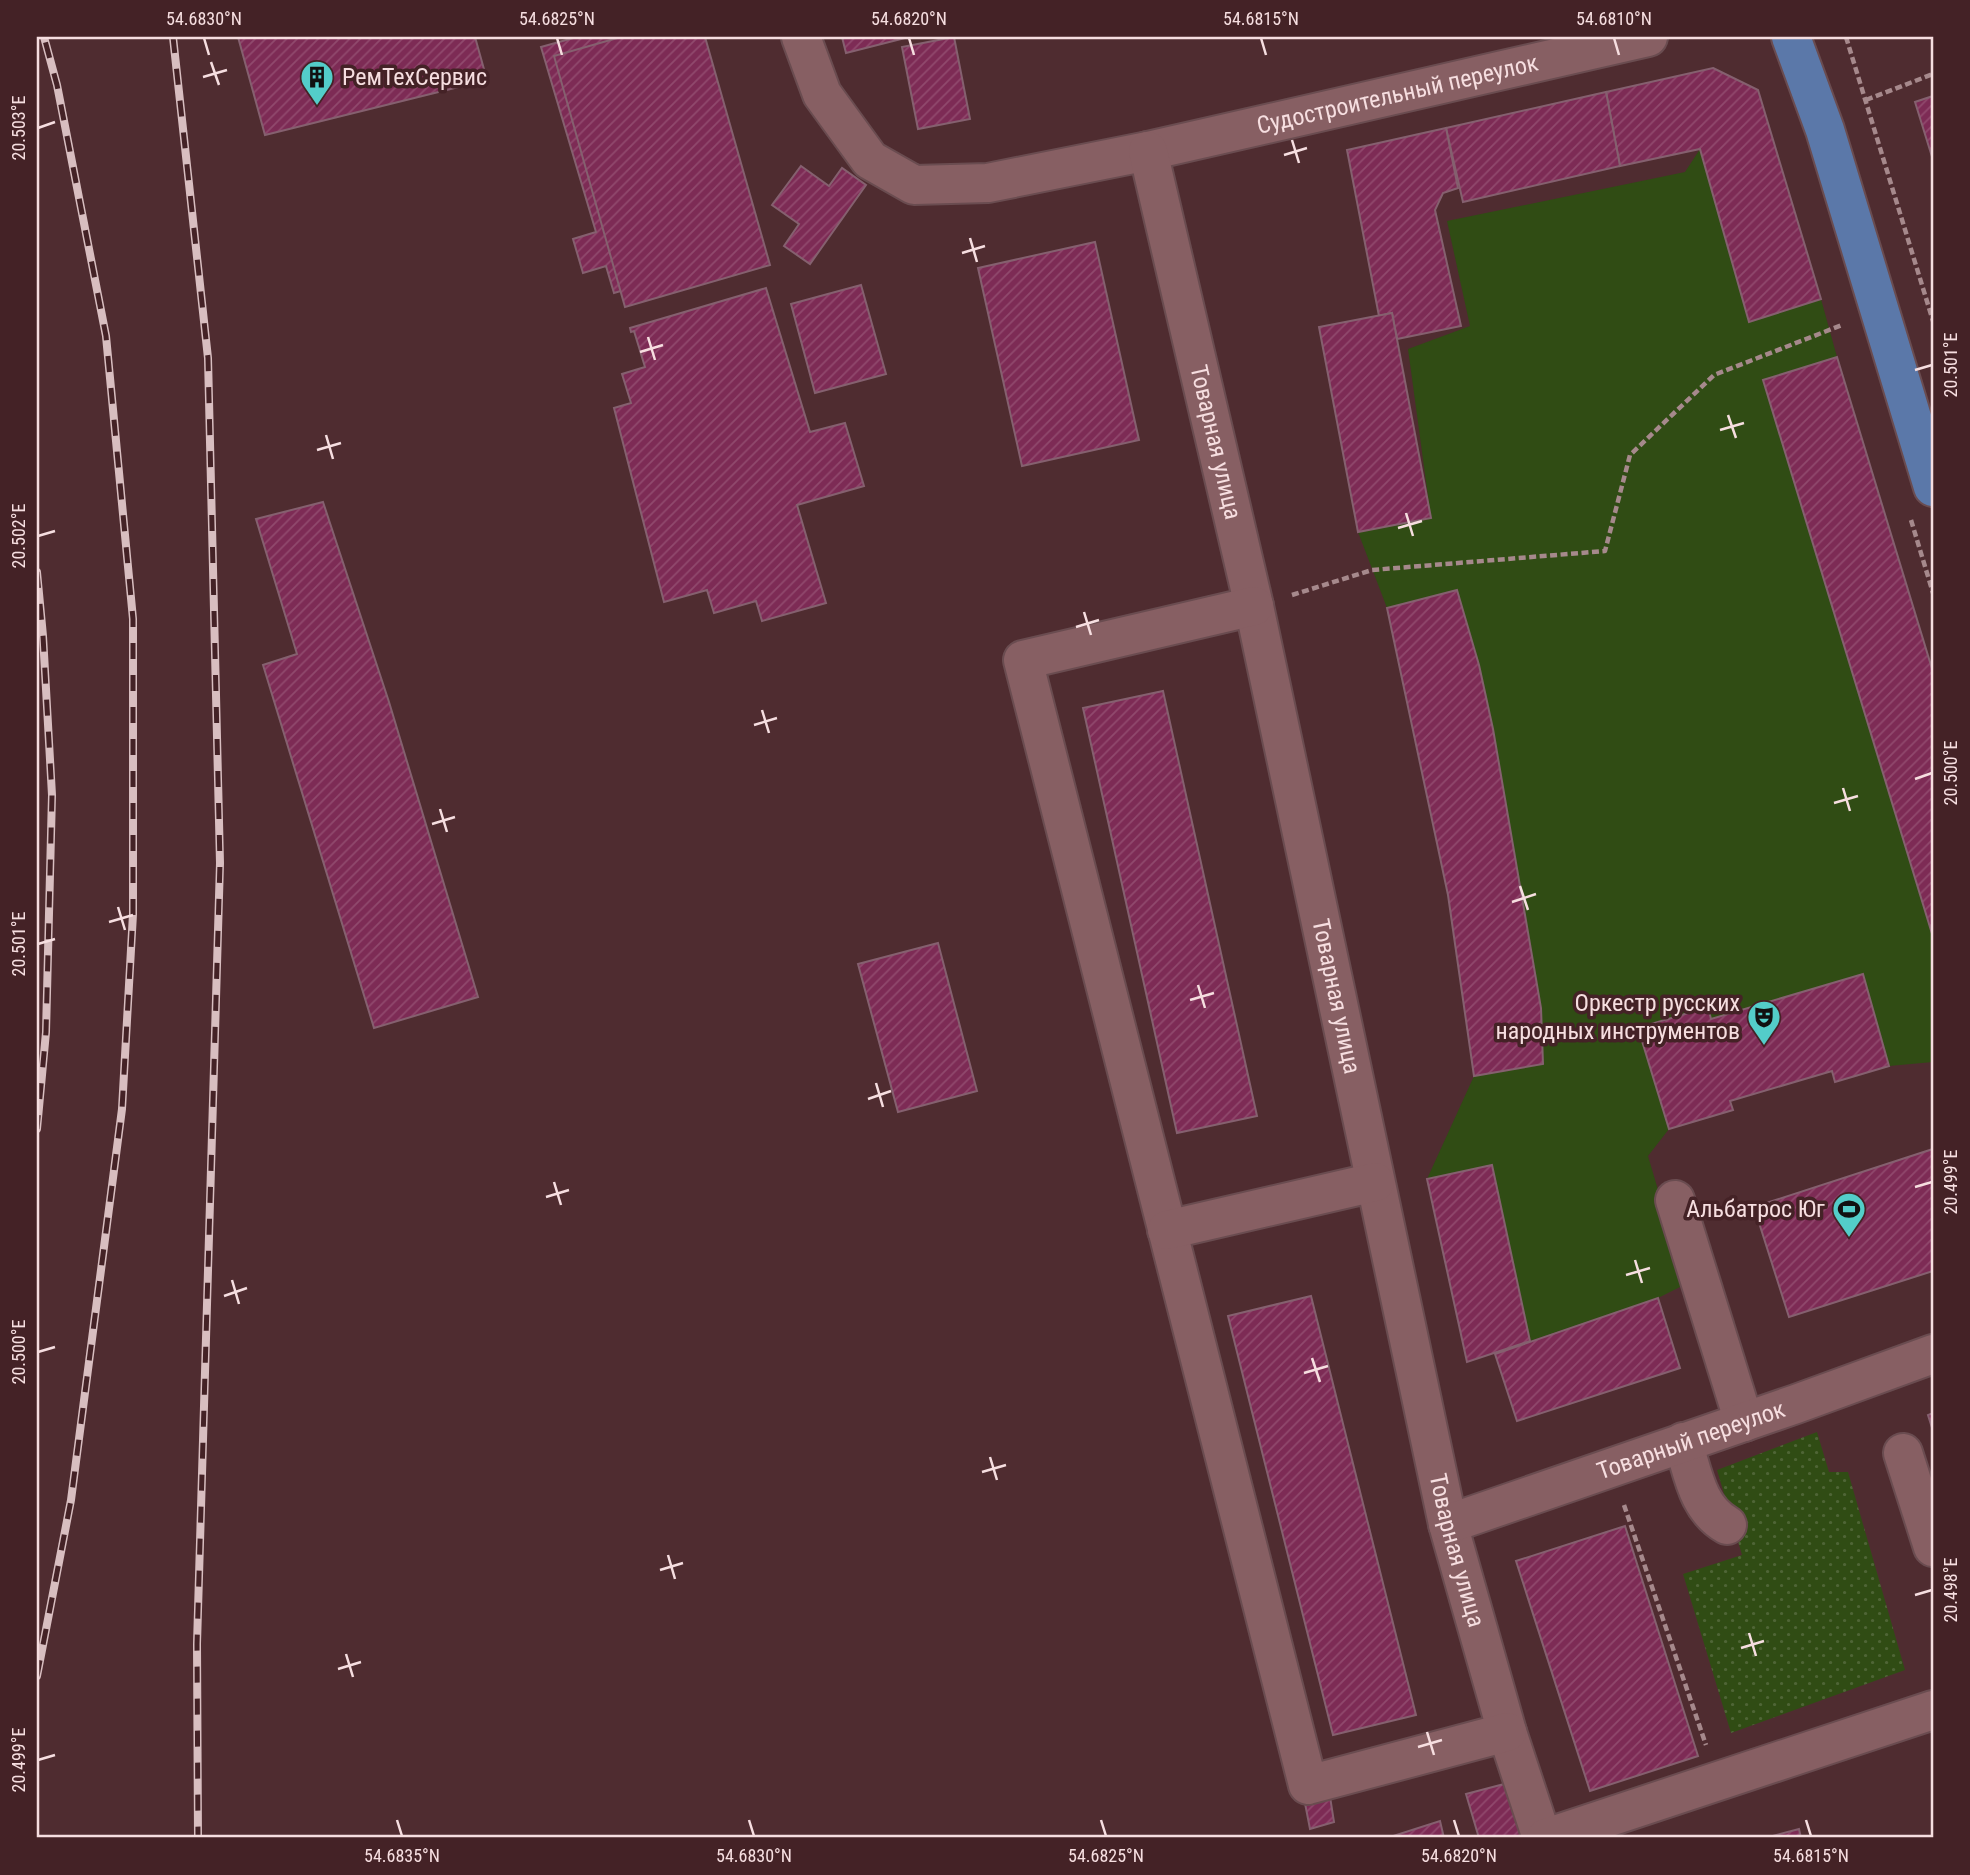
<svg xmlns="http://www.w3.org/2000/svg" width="1970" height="1875" viewBox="0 0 1970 1875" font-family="'Roboto Condensed',sans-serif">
<defs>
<pattern id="park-dots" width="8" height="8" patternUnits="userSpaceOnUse" patternTransform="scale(1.75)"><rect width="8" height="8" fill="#304c14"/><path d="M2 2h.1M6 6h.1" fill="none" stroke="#4f6536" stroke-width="1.8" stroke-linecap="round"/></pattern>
<pattern id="building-hatch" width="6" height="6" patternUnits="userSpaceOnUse" patternTransform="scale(1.75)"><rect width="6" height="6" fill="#7d2b55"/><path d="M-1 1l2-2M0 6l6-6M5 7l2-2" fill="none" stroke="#90496d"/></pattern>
</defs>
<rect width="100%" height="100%" fill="#4f2c30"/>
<!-- green -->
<polygon fill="#304c14" points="1700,149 1749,322 1821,299 1837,357 1763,380 1933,937 1933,1062 1889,1066 1863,974 1711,1019 1708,1007 1639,1028 1669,1129 1648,1156 1686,1284 1658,1298 1530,1341 1492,1166 1427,1179 1474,1076 1543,1064 1457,591 1387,608 1358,532 1431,518 1408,349 1470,326 1447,221 1685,172"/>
<!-- park -->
<polygon fill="url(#park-dots)" points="1817,1432 1829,1472 1848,1472 1905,1670 1731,1733 1683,1574 1742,1555 1717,1470"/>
<!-- building -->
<g fill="url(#building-hatch)" stroke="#85606f" stroke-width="2">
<polygon points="238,37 475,37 487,80 265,135"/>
<polygon points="577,37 694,37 757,251 614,293 606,266 583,273 573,239 596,232 541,47"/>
<polygon points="621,37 705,37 770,265 625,307 554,56"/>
<polygon points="842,37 909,37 846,53"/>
<polygon points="954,37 970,119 918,129 902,47"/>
<polygon points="1713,68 1758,90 1821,299 1749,322 1700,149 1620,166 1606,92"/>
<polygon points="1606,92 1620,166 1463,202 1446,128"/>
<polygon points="1933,96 1933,160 1915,102"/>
<polygon points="1446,128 1458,188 1443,193 1435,210 1461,326 1397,339 1392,313 1379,316 1347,150"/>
<polygon points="801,166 829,186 842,168 866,185 810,264 784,246 799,224 772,205"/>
<polygon points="1095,242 1139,440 1022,466 978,268"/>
<polygon points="861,285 886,374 815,393 791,304"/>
<polygon points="766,288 810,432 845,423 864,486 797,505 826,603 762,621 756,601 714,613 707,590 664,602 614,408 631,403 622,374 645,367 634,331 631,332 630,328"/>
<polygon points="1392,313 1431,518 1358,532 1319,327"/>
<polygon points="1837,357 1933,672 1933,937 1763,380"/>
<polygon points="323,502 389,702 478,997 374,1028 263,665 297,654 256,519"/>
<polygon points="1457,590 1479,665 1493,729 1541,1008 1543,1064 1474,1076 1448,895 1387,608"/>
<polygon points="1163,691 1257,1116 1177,1133 1083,708"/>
<polygon points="938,943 977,1091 898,1112 858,964"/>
<polygon points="1863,974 1889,1066 1835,1082 1832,1071 1730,1101 1733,1110 1669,1129 1638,1028 1708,1007 1711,1019"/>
<polygon points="1933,1149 1933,1271 1789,1317 1754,1207"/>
<polygon points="1492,1165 1530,1341 1467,1362 1427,1179"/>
<polygon points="1311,1296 1416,1715 1333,1735 1228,1316"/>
<polygon points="1658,1298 1680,1368 1517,1421 1495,1354"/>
<polygon points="1933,1413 1933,1431 1928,1415"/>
<polygon points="1625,1526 1698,1756 1590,1791 1516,1561"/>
<polygon points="1508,1783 1525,1838 1479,1838 1466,1794"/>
<polygon points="1328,1784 1334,1822 1310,1829 1303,1793"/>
<polygon points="1440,1821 1444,1838 1387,1838"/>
<polygon points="1799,1829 1801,1838 1765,1838"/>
</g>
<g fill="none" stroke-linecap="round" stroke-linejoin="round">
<defs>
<g id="minor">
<path id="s1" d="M801,37L822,94L870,160L914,185L988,183L1148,151L1648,37"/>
<path id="s2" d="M1148,151L1254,606L1448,1524L1507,1732L1542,1838"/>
<polyline points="1254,606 1023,660 1308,1785 1507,1732"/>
<polyline points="1675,1200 1744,1422"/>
<polyline points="1167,1230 1375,1182"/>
<path d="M1683,1442C1693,1473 1697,1508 1727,1525"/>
<polyline points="1903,1453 1933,1547"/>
<path id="s3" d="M1448,1524L1796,1404L1933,1354"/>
<polyline points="1546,1838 1933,1710"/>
</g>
<polyline id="major" points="1791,37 1825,130 1933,487"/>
</defs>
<!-- minor casing -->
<use href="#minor" stroke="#6a4c50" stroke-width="42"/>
<!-- major casing -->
<use href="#major" stroke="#6a4c50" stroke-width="42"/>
<!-- path -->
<g stroke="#a6898c" stroke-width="4.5" stroke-dasharray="7 3.5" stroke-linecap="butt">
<polyline points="1846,37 1933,321"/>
<polyline points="1866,100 1933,74"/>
<polyline points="1911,520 1933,593"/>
<polyline points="1292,595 1372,570 1605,551 1630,455 1714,375 1842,325"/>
<polyline points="1624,1505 1706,1745"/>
</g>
<!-- minor -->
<use href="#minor" stroke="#875f63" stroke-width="38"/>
<!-- major -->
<use href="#major" stroke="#5b78a9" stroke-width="38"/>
<defs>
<g id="rail">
<polyline points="173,37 208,358 220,863 197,1644 198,1838"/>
<polyline points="37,572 43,636 52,795 46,1032 37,1129"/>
<polyline points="37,1676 71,1500 122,1109 133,914 133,619 106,336 57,85 44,37"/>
</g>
</defs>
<!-- rail casing -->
<use href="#rail" stroke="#d8bec0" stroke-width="8"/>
<!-- rail -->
<use href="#rail" stroke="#442226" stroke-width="5" stroke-dasharray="16" stroke-linecap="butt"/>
</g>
<!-- ticks -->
<path fill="none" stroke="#f6dee0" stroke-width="2.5" d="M204,38L209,55M557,38L562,55M909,38L914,55M1261,38L1266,55M1614,38L1619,55M211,62L219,85M203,77L227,70M38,128L55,122M1292,140L1299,163M1284,155L1307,148M970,238L977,262M962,253L985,246M648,337L655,360M640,352L663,345M1915,370L1932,365M1728,415L1736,438M1720,430L1744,423M326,435L333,459M317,450L341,443M1406,513L1413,536M1398,528L1422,521M38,536L55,531M1084,612L1091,635M1076,627L1099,620M762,710L769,733M754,725L777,718M1915,779L1932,773M1843,788L1850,811M1834,803L1858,796M440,809L447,832M432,824L455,817M1520,886L1528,910M1512,902L1536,894M118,907L125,930M109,922L133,915M38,944L55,939M1198,985L1205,1008M1190,1000L1214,993M876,1083L883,1107M868,1099L891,1091M554,1182L561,1205M1915,1187L1932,1182M546,1197L569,1190M1635,1260L1642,1283M1626,1275L1650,1268M232,1280L239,1304M224,1296L247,1288M38,1352L55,1347M1312,1358L1320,1382M1304,1373L1328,1366M990,1457L997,1480M982,1472L1006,1465M668,1555L675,1579M660,1570L683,1563M1915,1595L1932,1590M1749,1633L1756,1656M1741,1648L1764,1641M346,1654L353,1677M338,1669L361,1662M1427,1732L1434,1755M1418,1747L1442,1740M38,1760L55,1755M397,1820L402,1836M749,1820L754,1836M1101,1820L1106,1836M1454,1820L1459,1836M1806,1820L1811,1836"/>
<!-- icons -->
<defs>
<symbol id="building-pin" viewBox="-11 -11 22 30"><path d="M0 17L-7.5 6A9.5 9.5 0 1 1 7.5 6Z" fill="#53cdc9" stroke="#442226"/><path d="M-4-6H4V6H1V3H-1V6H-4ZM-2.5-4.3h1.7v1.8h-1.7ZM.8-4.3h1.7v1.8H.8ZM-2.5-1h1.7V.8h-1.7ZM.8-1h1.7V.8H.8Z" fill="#111"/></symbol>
<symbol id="theatre-pin" viewBox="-11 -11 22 30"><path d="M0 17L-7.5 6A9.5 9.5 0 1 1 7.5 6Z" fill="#53cdc9" stroke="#442226"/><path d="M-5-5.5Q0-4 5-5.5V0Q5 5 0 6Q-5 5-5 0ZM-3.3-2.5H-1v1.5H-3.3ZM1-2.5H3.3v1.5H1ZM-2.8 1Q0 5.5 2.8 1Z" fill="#111"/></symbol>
<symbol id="stadium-pin" viewBox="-11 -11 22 30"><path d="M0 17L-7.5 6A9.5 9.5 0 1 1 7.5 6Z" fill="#53cdc9" stroke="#442226"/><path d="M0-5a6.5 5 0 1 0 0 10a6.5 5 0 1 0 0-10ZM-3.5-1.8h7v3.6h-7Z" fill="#111"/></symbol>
</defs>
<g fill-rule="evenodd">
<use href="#building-pin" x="298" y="58" width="38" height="52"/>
<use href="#theatre-pin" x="1745" y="998" width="38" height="52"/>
<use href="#stadium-pin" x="1830" y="1190" width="38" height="52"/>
</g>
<g text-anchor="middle" stroke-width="7" stroke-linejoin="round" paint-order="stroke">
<!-- poi labels -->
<g font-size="24" fill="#f6dee0" stroke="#442226" text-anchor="end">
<text x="342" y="85" text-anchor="start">РемТехСервис</text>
<text x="1740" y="1011">Оркестр русских<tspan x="1740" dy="28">народных инструментов</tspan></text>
<text x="1825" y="1217">Альбатрос Юг</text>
</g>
<!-- street labels -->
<g font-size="24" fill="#f6dee0" stroke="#442226">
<text dy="8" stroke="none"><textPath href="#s1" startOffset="686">Судостроительный переулок</textPath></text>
<text dy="8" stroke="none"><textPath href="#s2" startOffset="299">Товарная улица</textPath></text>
<text dy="8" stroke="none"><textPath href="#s2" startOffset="866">Товарная улица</textPath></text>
<text dy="8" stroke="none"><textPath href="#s3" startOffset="257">Товарный переулок</textPath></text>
<text dy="8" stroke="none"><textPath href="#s2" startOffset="1433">Товарная улица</textPath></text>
</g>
</g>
<!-- border -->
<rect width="1970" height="1875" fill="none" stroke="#442226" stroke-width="77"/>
<rect x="38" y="38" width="1894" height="1798" fill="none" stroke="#f6dee0" stroke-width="2.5"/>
<g font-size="18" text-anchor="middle" fill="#f6dee0">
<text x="204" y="25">54.6830°N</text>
<text x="557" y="25">54.6825°N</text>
<text x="909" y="25">54.6820°N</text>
<text x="1261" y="25">54.6815°N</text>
<text x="1614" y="25">54.6810°N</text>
<text transform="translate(19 128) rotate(-90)" y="6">20.503°E</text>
<text transform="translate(1951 365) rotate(-90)" y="6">20.501°E</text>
<text transform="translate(19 536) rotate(-90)" y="6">20.502°E</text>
<text transform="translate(1951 773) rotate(-90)" y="6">20.500°E</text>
<text transform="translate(19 944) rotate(-90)" y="6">20.501°E</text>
<text transform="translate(1951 1182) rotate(-90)" y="6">20.499°E</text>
<text transform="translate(19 1352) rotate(-90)" y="6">20.500°E</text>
<text transform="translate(1951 1590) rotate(-90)" y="6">20.498°E</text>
<text transform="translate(19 1760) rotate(-90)" y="6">20.499°E</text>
<text x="402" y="1862">54.6835°N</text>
<text x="754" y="1862">54.6830°N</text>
<text x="1106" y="1862">54.6825°N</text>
<text x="1459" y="1862">54.6820°N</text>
<text x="1811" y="1862">54.6815°N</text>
</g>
</svg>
